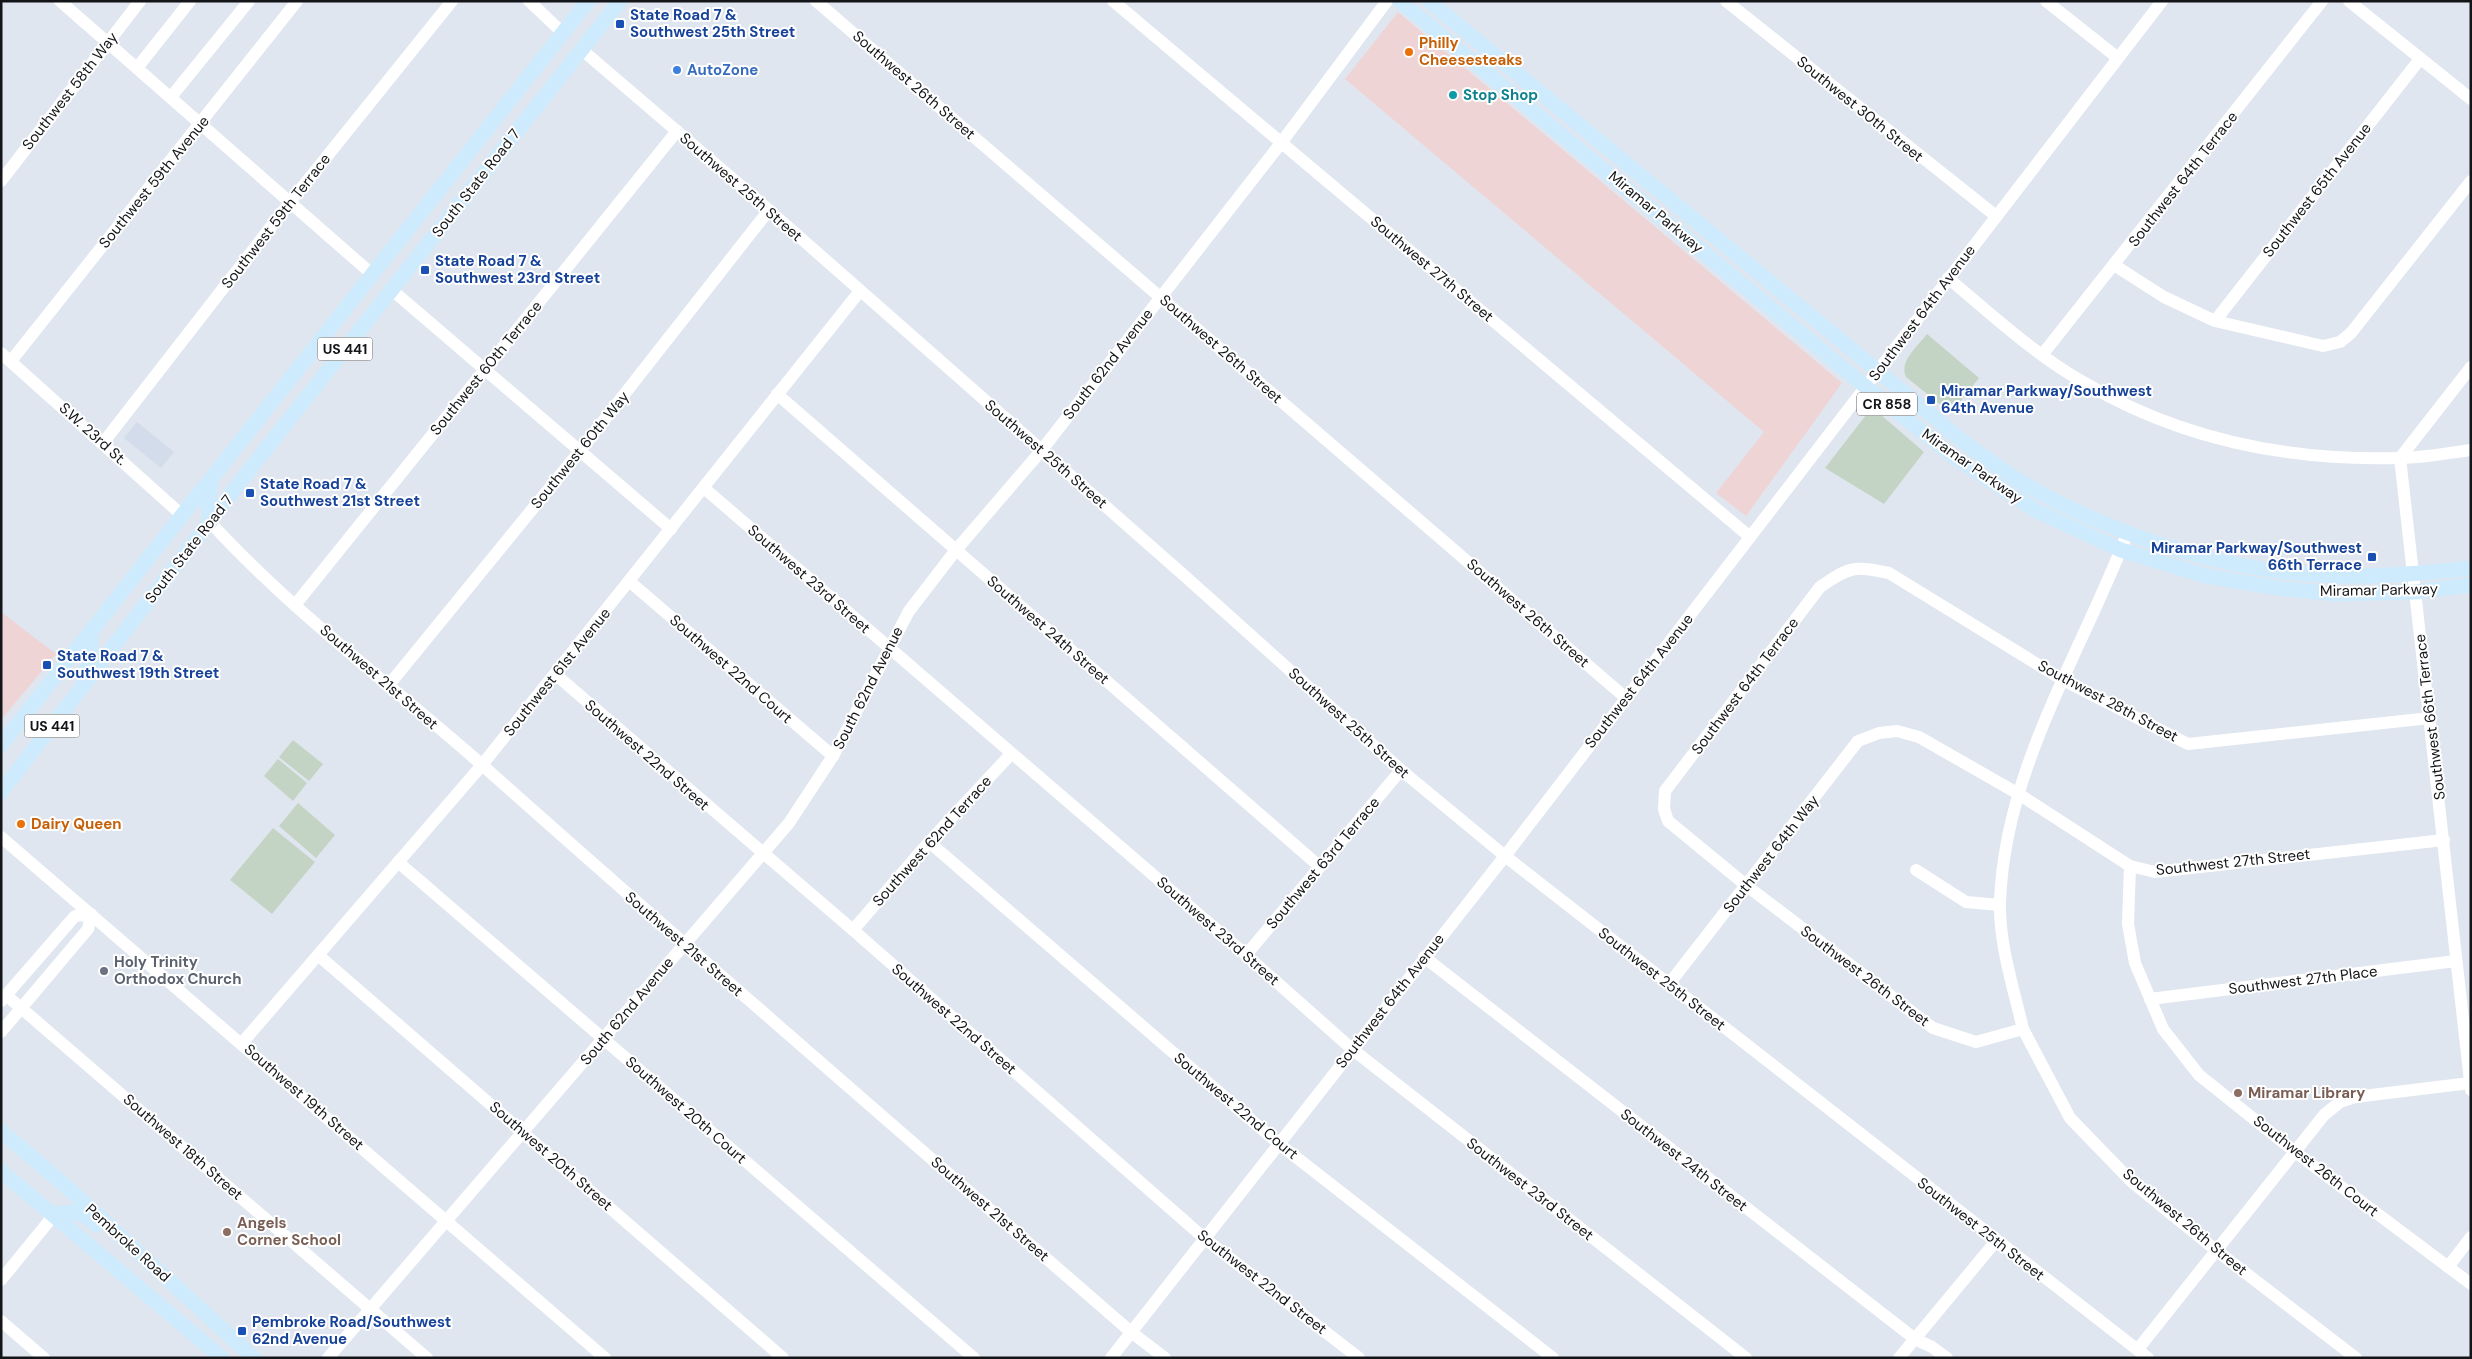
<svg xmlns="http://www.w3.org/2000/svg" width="2472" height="1359" viewBox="0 0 2472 1359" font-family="'DM Sans',sans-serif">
<rect width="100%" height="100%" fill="#e0e6ef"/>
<!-- commercial -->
<g fill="#efd4d5">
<polygon points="1398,12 1842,383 1746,516 1716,493 1764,432 1345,79"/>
<polygon points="1,612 56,654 1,720"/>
</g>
<!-- built -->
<polygon fill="#d2dceb" points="137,422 174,452 161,468 124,438"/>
<!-- green -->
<g fill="#c4d4c4">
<path d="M1927,334L1979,378L1951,413L1906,377C1899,361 1917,347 1927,334Z"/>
<polygon points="1872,412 1880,414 1924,452 1884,504 1825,468 1866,415"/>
<polygon points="293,740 323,764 309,781 279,757"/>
<polygon points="278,759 307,783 293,801 264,776"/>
<polygon points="298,803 335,835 316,858 279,826"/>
<polygon points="273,828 315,862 272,914 230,880"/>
</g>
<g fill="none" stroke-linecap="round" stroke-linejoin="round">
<!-- minor -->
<g stroke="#fff" stroke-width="12">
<polyline points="60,1 373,275"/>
<polyline points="529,1 563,33"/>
<polyline points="816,1 1626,698"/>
<polyline points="1113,1 1750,537"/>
<polyline points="1726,1 1996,216"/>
<polyline points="2046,1 2118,58"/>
<polyline points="2349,1 2471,99"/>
<polyline points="581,49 762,204 1187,578 1401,770 1505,856 2148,1358"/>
<polyline points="137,68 190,1"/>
<polyline points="171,97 249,1"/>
<polyline points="1,181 140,1"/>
<polyline points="2114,265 2164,297 2215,321 2323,346 2340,342 2351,333 2471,181"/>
<path d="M1948,278C1991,314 2034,354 2083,382C2179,439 2288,461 2399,458C2423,458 2447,453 2471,450"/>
<polyline points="392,290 671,529"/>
<polyline points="2215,321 2420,59"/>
<polyline points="1,353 183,516"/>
<polyline points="2042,355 2322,1"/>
<polyline points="11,361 297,1"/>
<polyline points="2471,367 2400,458 2471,1090"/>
<polyline points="777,394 1319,866"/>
<polyline points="103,443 291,201 452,1"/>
<polyline points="704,488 1246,955 1352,1049 1746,1358"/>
<path d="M210,522C295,615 397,689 490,772C702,961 917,1146 1131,1332L1165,1358"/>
<polyline points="629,581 833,756"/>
<polyline points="295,605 677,131"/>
<polyline points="555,674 853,930 1204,1238 1359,1358"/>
<polyline points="388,686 579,452 769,210"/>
<polyline points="1,837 605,1358"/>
<polyline points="929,842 1278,1143 1553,1358"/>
<polyline points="398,862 974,1358"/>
<polyline points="2130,866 2128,924 2135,963 2163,1029 2199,1075 2295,1152 2471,1284"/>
<polyline points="1916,870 1966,902 2000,905"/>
<polyline points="853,930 929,842 1011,754"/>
<polyline points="318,955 783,1358"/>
<polyline points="1246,955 1401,770"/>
<polyline points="1424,957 1915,1339 1932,1347 1947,1358"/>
<polyline points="1669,984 1858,741 1879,733 1897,731 1919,737 2017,793 2130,866 2155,872 2444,840"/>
<polyline points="6,995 427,1358"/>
<polyline points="2150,999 2456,961"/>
<polyline points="1,1001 75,916 91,914 88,929 1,1032"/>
<path d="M2023,1029C2014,990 1999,944 2000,903C2004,770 2081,654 2127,534"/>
<polyline points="242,1043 482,765 860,291"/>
<polyline points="2448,1267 2471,1237"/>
<polyline points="1,1280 54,1215"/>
<polyline points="1,1321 44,1358"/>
<polyline points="2138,1349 2324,1115 2340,1102 2355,1097 2470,1083"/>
<polyline points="328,1358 789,823 833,756 909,611 956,550 1041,451 1281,143 1387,1"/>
<polyline points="1111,1358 1505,856 2162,1"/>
<polyline points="1899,1358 1996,1241"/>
<path d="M2356,1358L2217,1251L2132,1182L2070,1118L2023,1029L1976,1042L1933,1028L1747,886L1668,821L1664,809L1665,791L1820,587C1850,566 1854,566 1889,573L2063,680L2188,744L2430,718"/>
</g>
<!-- major -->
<g stroke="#cdebfd" stroke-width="15">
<polyline points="1400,1 1866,387 1954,457 2035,510 2121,550 2206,576 2277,588 2336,594 2415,592 2471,585"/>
<path d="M1429,1L1965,443C1991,461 2016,481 2044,495C2134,543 2236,573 2338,576C2383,577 2427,573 2471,568"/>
<polyline points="210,522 208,505 211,481"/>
<polyline points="83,682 91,652 91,632"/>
<polyline points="1,745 588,1"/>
<polyline points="1,792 265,450 620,1"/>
<polyline points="1,1131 69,1189 254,1358"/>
<polyline points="1,1171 222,1358"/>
<path d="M54,1215C72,1209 83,1213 96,1225"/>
</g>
</g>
<!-- markers -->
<g fill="#1a4fb4" stroke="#fff" stroke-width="2">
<rect x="615" y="19" width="10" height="10" rx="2.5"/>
<rect x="420" y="265" width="10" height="10" rx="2.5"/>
<rect x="1926" y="395" width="10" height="10" rx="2.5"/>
<rect x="245" y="488" width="10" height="10" rx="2.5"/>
<rect x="2367" y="552" width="10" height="10" rx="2.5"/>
<rect x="42" y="660" width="10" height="10" rx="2.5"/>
<rect x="237" y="1326" width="10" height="10" rx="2.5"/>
</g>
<g fill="#e8710a" stroke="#fff" stroke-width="2">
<circle cx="1409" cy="52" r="5"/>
<circle cx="21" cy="824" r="5"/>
</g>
<circle fill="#3f7fe0" stroke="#fff" stroke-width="2" cx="677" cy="70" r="5"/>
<circle fill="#0f9aa8" stroke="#fff" stroke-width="2" cx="1453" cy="95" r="5"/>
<circle fill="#6b7280" stroke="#fff" stroke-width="2" cx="104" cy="971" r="5"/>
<g fill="#8d6e63" stroke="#fff" stroke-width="2">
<circle cx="2238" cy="1093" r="5"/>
<circle cx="227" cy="1232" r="5"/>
</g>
<g text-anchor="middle" stroke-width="4" stroke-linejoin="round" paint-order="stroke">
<!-- shield labels -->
<g fill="#fff" stroke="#5a5b5d" stroke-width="1">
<rect x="317.5" y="337.5" width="55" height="23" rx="4"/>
<rect x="1857" y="392.5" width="60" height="23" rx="4"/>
<rect x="24.5" y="714.5" width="55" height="23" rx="4"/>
</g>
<g font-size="14" font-weight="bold" fill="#131518">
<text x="345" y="354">US 441</text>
<text x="1887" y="409">CR 858</text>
<text x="52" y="731">US 441</text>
</g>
<!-- transit labels -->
<g font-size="15" font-weight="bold" fill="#164399" stroke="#fff" text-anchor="start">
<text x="630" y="20">State Road 7 &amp;<tspan x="630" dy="17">Southwest 25th Street</tspan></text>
<text x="435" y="266">State Road 7 &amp;<tspan x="435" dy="17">Southwest 23rd Street</tspan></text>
<text x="1941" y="396">Miramar Parkway/Southwest<tspan x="1941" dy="17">64th Avenue</tspan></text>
<text x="260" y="489">State Road 7 &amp;<tspan x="260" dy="17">Southwest 21st Street</tspan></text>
<text x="2362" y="553" text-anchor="end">Miramar Parkway/Southwest<tspan x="2362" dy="17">66th Terrace</tspan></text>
<text x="57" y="661">State Road 7 &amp;<tspan x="57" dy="17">Southwest 19th Street</tspan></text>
<text x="252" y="1327">Pembroke Road/Southwest<tspan x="252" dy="17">62nd Avenue</tspan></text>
</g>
<!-- food labels -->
<g font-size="15" font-weight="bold" fill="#c56008" stroke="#fff" text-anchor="start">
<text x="1419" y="48">Philly<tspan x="1419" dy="17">Cheesesteaks</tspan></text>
<text x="31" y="829">Dairy Queen</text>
</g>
<!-- shop labels -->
<g font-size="15" font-weight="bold" fill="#366cbe" stroke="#fff" text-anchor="start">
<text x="687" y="75">AutoZone</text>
</g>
<!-- street labels -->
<g font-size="15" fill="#131518" stroke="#fff">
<text transform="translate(914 85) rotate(41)" y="5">Southwest 26th Street</text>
<text transform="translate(70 91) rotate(-52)" y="5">Southwest 58th Way</text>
<text transform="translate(1860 109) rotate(39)" y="5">Southwest 30th Street</text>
<text transform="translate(2183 179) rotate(-52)" y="5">Southwest 64th Terrace</text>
<text transform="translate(154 182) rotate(-51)" y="5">Southwest 59th Avenue</text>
<text transform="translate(476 183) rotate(-52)" y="5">South State Road 7</text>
<text transform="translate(741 187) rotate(41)" y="5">Southwest 25th Street</text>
<text transform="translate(2317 190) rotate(-52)" y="5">Southwest 65th Avenue</text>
<text transform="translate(1656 212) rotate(40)" y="5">Miramar Parkway</text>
<text transform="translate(276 221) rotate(-52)" y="5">Southwest 59th Terrace</text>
<text transform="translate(1432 269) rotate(40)" y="5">Southwest 27th Street</text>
<text transform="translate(1922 313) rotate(-53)" y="5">Southwest 64th Avenue</text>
<text transform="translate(1221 349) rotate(41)" y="5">Southwest 26th Street</text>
<text transform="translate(1108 364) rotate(-52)" y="5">South 62nd Avenue</text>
<text transform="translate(486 368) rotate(-51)" y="5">Southwest 60th Terrace</text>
<text transform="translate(93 434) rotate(42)" y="5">S.W. 23rd St.</text>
<text transform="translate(580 450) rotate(-51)" y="5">Southwest 60th Way</text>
<text transform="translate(1046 454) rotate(41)" y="5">Southwest 25th Street</text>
<text transform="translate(1972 466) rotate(35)" y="5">Miramar Parkway</text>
<text transform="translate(189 549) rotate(-52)" y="5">South State Road 7</text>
<text transform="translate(809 579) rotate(41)" y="5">Southwest 23rd Street</text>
<text transform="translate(2379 590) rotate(-1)" y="5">Miramar Parkway</text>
<text transform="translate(1528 613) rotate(41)" y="5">Southwest 26th Street</text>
<text transform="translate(1048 630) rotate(41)" y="5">Southwest 24th Street</text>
<text transform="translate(731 669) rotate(41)" y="5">Southwest 22nd Court</text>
<text transform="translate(557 672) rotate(-51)" y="5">Southwest 61st Avenue</text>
<text transform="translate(379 677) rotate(41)" y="5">Southwest 21st Street</text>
<text transform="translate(1639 681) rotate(-52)" y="5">Southwest 64th Avenue</text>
<text transform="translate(1745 686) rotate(-53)" y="5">Southwest 64th Terrace</text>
<text transform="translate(868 688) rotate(-63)" y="5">South 62nd Avenue</text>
<text transform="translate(2108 701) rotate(28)" y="5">Southwest 28th Street</text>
<text transform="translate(2430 717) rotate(-97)" y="5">Southwest 66th Terrace</text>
<text transform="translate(1349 723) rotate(42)" y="5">Southwest 25th Street</text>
<text transform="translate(647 755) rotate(41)" y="5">Southwest 22nd Street</text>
<text transform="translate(932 841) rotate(-48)" y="5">Southwest 62nd Terrace</text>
<text transform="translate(1771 854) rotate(-52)" y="5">Southwest 64th Way</text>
<text transform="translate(2233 862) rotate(-6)" y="5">Southwest 27th Street</text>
<text transform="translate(1323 863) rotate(-50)" y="5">Southwest 63rd Terrace</text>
<text transform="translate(1218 931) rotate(41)" y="5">Southwest 23rd Street</text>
<text transform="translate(684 944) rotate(41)" y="5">Southwest 21st Street</text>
<text transform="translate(1865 976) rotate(37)" y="5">Southwest 26th Street</text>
<text transform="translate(1662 979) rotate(38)" y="5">Southwest 25th Street</text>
<text transform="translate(2303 980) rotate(-7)" y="5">Southwest 27th Place</text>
<text transform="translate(1390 1001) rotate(-52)" y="5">Southwest 64th Avenue</text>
<text transform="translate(627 1011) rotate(-50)" y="5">South 62nd Avenue</text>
<text transform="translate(954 1019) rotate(41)" y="5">Southwest 22nd Street</text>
<text transform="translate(304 1097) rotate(41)" y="5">Southwest 19th Street</text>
<text transform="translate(1236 1106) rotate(40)" y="5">Southwest 22nd Court</text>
<text transform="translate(686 1110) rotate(41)" y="5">Southwest 20th Court</text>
<text transform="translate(183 1147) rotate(41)" y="5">Southwest 18th Street</text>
<text transform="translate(551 1156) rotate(41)" y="5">Southwest 20th Street</text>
<text transform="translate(1684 1160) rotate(38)" y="5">Southwest 24th Street</text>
<text transform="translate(2316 1166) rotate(38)" y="5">Southwest 26th Court</text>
<text transform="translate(1530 1189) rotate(38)" y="5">Southwest 23rd Street</text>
<text transform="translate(990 1209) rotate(41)" y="5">Southwest 21st Street</text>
<text transform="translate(2185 1222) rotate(40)" y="5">Southwest 26th Street</text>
<text transform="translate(1981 1229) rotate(38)" y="5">Southwest 25th Street</text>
<text transform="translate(128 1243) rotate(42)" y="5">Pembroke Road</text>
<text transform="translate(1262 1282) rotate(38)" y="5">Southwest 22nd Street</text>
</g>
<!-- culture labels -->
<g font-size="15" font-weight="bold" fill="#0d838f" stroke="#fff" text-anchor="start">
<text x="1463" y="100">Stop Shop</text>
</g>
<!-- worship labels -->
<g font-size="15" font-weight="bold" fill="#5b616d" stroke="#fff" text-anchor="start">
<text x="114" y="967">Holy Trinity<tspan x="114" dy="17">Orthodox Church</tspan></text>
</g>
<!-- education labels -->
<g font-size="15" font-weight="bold" fill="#785e54" stroke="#fff" text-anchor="start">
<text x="2248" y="1098">Miramar Library</text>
<text x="237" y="1228">Angels<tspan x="237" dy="17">Corner School</tspan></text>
</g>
</g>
<!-- border -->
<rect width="2472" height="1359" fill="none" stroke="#131518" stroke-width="5"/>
</svg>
